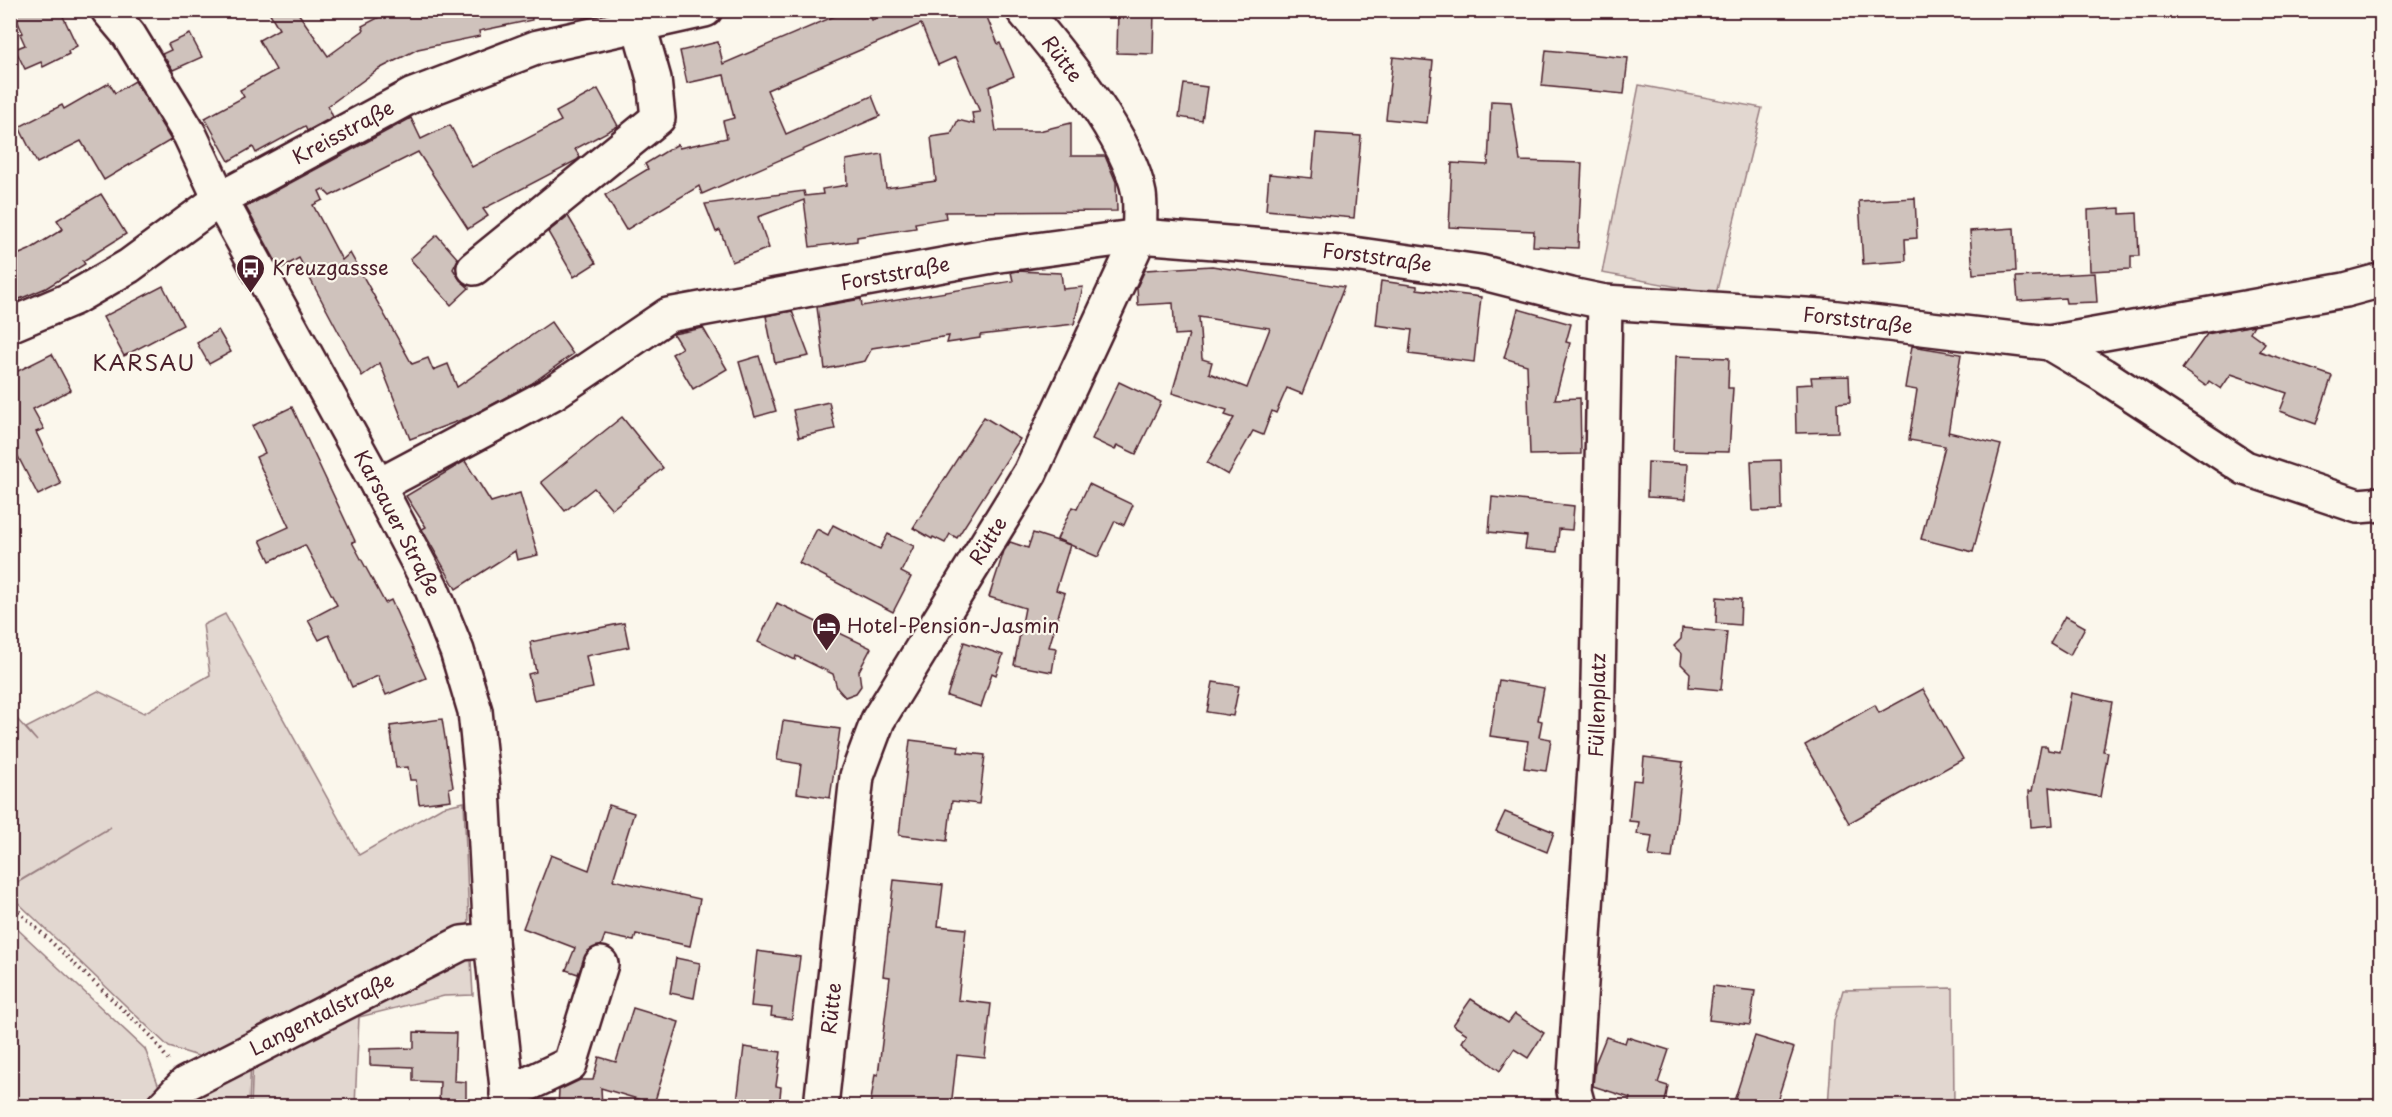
<svg xmlns="http://www.w3.org/2000/svg" width="2392" height="1117" viewBox="0 0 2392 1117" font-family="'Playpen Sans',sans-serif">
<rect width="100%" height="100%" fill="#fbf7ec"/>
<filter id="ink" filterUnits="userSpaceOnUse"><feTurbulence type="fractalNoise" baseFrequency=".0167" numOctaves="2"/><feDisplacementMap in="SourceGraphic" scale="12" xChannelSelector="R" yChannelSelector="G"/><feConvolveMatrix kernelMatrix="1 2 1 2 8 2 1 2 1" color-interpolation-filters="sRGB"/></filter>
<g filter="url(#ink)">
<!-- green -->
<g fill="#e2d7d0" stroke="#967b7e" stroke-width="1.5">
<polygon points="1639,85 1762,108 1716,294 1602,273"/>
<polygon points="225,614 359,855 442,807 464,802 469,922 460,933 220,1057 198,1056 169,1047 11,896 10,887 111,827 11,886 11,721 16,718 37,741 26,728 98,691 144,713 210,675 203,625"/>
<polygon points="10,922 145,1049 161,1092 147,1106 11,1106"/>
<polygon points="461,953 471,960 473,995 444,996 359,1017 355,1106 251,1106 253,1057"/>
<polygon points="1953,988 1954,1106 1828,1106 1834,1021 1843,990"/>
<polygon points="251,1057 249,1106 177,1106"/>
</g>
<!-- building -->
<g fill="#cfc2bc" stroke="#4a1f2b" stroke-width="1.5" fill-rule="evenodd">
<polygon points="12,10 60,10 77,46 68,51 69,54 43,67 41,62 25,69 15,49 25,45 20,34 23,33"/>
<polygon points="268,10 296,10 328,56 364,30 362,26 393,10 531,10 532,20 479,31 480,36 418,49 379,69 328,106 333,117 307,131 305,126 256,153 253,147 229,161 205,118 244,97 240,90 276,70 259,40 279,29"/>
<polygon points="849,10 868,10 872,20 895,10 984,10 998,44 1000,43 1014,76 989,87 996,131 1039,131 1071,123 1071,156 1105,156 1116,182 1117,211 945,212 946,218 915,223 916,228 857,237 857,241 810,247 804,200 758,217 769,248 732,262 720,230 716,232 705,204 804,191 805,196 823,194 822,189 847,185 846,160 882,154 886,188 936,181 931,137 951,134 958,120 974,124 972,113 980,112 956,57 938,65 921,24 767,90 786,134 872,96 880,116 702,194 699,186 626,230 605,195 648,169 645,164 678,144 679,148 727,138 723,121 734,118 724,75 687,83 680,51 718,42 723,64"/>
<polygon points="1118,10 1154,10 1153,54 1117,53"/>
<polygon points="190,34 202,57 173,70 162,54 171,50 168,44"/>
<polygon points="1546,50 1628,58 1624,94 1542,86"/>
<polygon points="1393,57 1433,61 1427,123 1386,119"/>
<polygon points="135,81 171,140 104,180 81,141 37,163 19,127 62,105 64,109 109,83 115,93"/>
<polygon points="1184,84 1207,87 1202,121 1179,117"/>
<polygon points="598,89 618,126 575,149 580,157 577,160 483,209 488,216 468,229 418,152 330,196 323,189 319,191 323,200 313,205 342,260 350,253 412,364 428,358 433,370 448,364 457,387 551,322 573,354 531,384 469,417 410,439 380,363 362,376 299,258 280,269 246,207 411,118 421,139 450,125 472,167 561,121 556,112"/>
<polygon points="1491,101 1511,102 1520,161 1582,163 1578,248 1533,246 1534,231 1449,227 1452,163 1488,165"/>
<polygon points="1316,133 1361,136 1354,218 1266,210 1269,174 1312,178"/>
<polygon points="101,194 126,234 83,261 85,264 46,288 10,303 10,258 29,250 63,229 57,220"/>
<polygon points="1915,198 1917,238 1905,239 1906,261 1863,264 1859,201"/>
<polygon points="2120,208 2120,214 2137,213 2139,256 2131,256 2131,269 2090,271 2088,210"/>
<polygon points="568,216 596,263 574,277 548,232"/>
<polygon points="2014,228 2016,271 1973,274 1970,231"/>
<polygon points="437,235 458,259 453,269 460,280 469,288 451,305 410,259"/>
<path d="M1212,266L1344,287L1302,394L1287,388L1276,413L1272,411L1263,435L1253,431L1228,475L1207,463L1234,418L1225,415L1227,410L1172,393L1189,334L1175,335L1173,303L1138,305L1137,287L1145,270ZM1199,317L1270,328L1247,388L1209,373L1212,362L1202,359Z"/>
<polygon points="1017,271 1061,273 1063,289 1083,287 1074,324 980,335 980,338 947,343 949,336 872,348 865,361 825,369 817,307 861,299 862,306 1013,281 1011,272"/>
<polygon points="2095,273 2097,302 2066,303 2065,298 2018,301 2016,277"/>
<polygon points="1381,281 1417,286 1417,289 1481,297 1474,362 1409,354 1412,330 1376,325"/>
<polygon points="163,286 183,325 124,356 103,317"/>
<polygon points="1518,309 1571,324 1566,342 1570,343 1555,399 1580,398 1581,454 1530,455 1527,365 1504,358"/>
<polygon points="792,311 809,356 775,363 766,316"/>
<polygon points="2254,325 2250,332 2265,343 2259,351 2332,376 2316,424 2280,411 2287,393 2231,374 2221,389 2209,381 2206,386 2182,369 2207,334"/>
<polygon points="703,328 727,369 693,389 672,354 682,348 673,334"/>
<polygon points="218,330 231,352 209,364 197,343"/>
<polygon points="1912,346 1961,354 1948,434 1949,432 2001,445 1973,552 1921,539 1945,446 1909,440 1917,390 1905,388"/>
<polygon points="52,354 71,390 33,409 44,429 36,432 61,484 38,495 10,441 10,366 14,373"/>
<polygon points="759,356 776,411 755,417 739,362"/>
<polygon points="1676,356 1729,358 1728,388 1733,388 1729,452 1673,451"/>
<polygon points="1849,376 1850,402 1837,403 1838,432 1796,433 1795,385 1812,384 1811,377"/>
<polygon points="1119,382 1161,402 1136,454 1117,445 1115,450 1092,439"/>
<polygon points="829,402 835,429 799,437 793,410"/>
<polygon points="292,407 355,541 352,542 385,603 391,600 426,678 386,695 378,676 352,687 329,635 319,640 308,620 337,605 305,545 270,561 260,540 289,527 256,457 265,453 252,426"/>
<polygon points="622,417 663,468 612,509 594,488 565,511 541,482"/>
<polygon points="984,417 1020,439 957,538 950,534 945,543 933,537 932,539 913,528"/>
<polygon points="1781,460 1782,510 1753,511 1751,461"/>
<polygon points="465,461 491,502 520,493 538,555 517,560 515,551 456,589 422,529 426,527 406,496"/>
<polygon points="1648,462 1688,464 1686,499 1647,497"/>
<polygon points="1089,484 1133,505 1124,525 1115,521 1098,557 1057,539 1072,507 1077,509"/>
<polygon points="1492,497 1574,506 1572,530 1559,529 1557,552 1525,549 1527,536 1489,532"/>
<polygon points="833,525 880,549 888,534 914,546 901,572 911,577 893,612 799,563 817,529 828,535"/>
<polygon points="1033,533 1070,545 1056,590 1065,593 1049,647 1056,648 1052,672 1014,665 1025,608 989,597 1004,551 1010,542 1028,548"/>
<polygon points="1717,597 1741,599 1740,625 1716,623"/>
<polygon points="777,603 871,648 859,671 861,686 856,693 845,697 837,688 833,674 796,656 795,660 758,642"/>
<polygon points="2065,616 2085,627 2070,655 2050,643"/>
<polygon points="624,623 629,647 586,656 593,688 534,700 528,674 536,672 530,642"/>
<polygon points="1682,628 1727,632 1721,690 1689,687 1690,673 1681,664 1682,654 1674,646 1681,639"/>
<polygon points="964,642 1003,655 996,675 992,673 981,707 947,696"/>
<polygon points="1499,680 1544,688 1538,720 1542,721 1539,737 1551,739 1546,771 1524,768 1528,741 1490,736"/>
<polygon points="1213,682 1239,686 1233,716 1207,712"/>
<polygon points="1923,689 1963,759 1849,823 1805,745 1875,705 1879,713"/>
<polygon points="2071,693 2112,702 2103,751 2108,752 2100,797 2050,787 2053,825 2031,827 2029,791 2032,791 2041,746 2047,746 2048,750 2060,752"/>
<polygon points="442,719 453,787 449,788 451,800 419,804 416,780 410,780 408,767 396,768 390,726"/>
<polygon points="783,721 840,729 830,798 797,793 801,764 777,760"/>
<polygon points="910,740 959,746 958,752 985,755 979,804 952,801 947,841 899,835"/>
<polygon points="1644,757 1683,762 1672,858 1649,856 1652,836 1637,834 1639,822 1629,821 1633,780 1642,781"/>
<polygon points="609,805 634,813 613,880 700,899 690,946 636,934 634,941 605,935 601,946 588,951 578,974 566,970 575,948 523,928 551,855 589,870"/>
<polygon points="1505,812 1554,832 1547,852 1496,831"/>
<polygon points="894,880 943,885 938,926 966,929 958,1000 991,1004 985,1058 957,1055 951,1107 870,1107 875,1074 878,1075 890,977 883,976"/>
<polygon points="757,951 800,957 792,1019 771,1016 772,1008 751,1006"/>
<polygon points="676,958 700,963 694,998 670,993"/>
<polygon points="1713,986 1755,991 1750,1025 1709,1020"/>
<polygon points="1471,999 1508,1023 1515,1014 1544,1033 1528,1058 1514,1049 1500,1071 1462,1042 1467,1034 1453,1025"/>
<polygon points="633,1008 679,1022 654,1104 601,1088 602,1107 558,1107 559,1090 580,1080 593,1080 599,1057 616,1062"/>
<polygon points="414,1032 456,1033 454,1081 466,1082 466,1105 439,1104 440,1082 413,1081 413,1067 370,1065 370,1049 414,1048"/>
<polygon points="1755,1036 1794,1048 1775,1107 1751,1107 1734,1101"/>
<polygon points="1606,1037 1625,1043 1627,1037 1669,1050 1658,1083 1668,1086 1664,1107 1627,1107 1630,1098 1593,1086 1595,1064"/>
<polygon points="744,1047 781,1052 776,1086 781,1087 779,1107 737,1102"/>
</g>
<g fill="none" stroke-linecap="round" stroke-linejoin="round">
<defs>
<g id="minor">
<path id="s1" d="M108,10L129,35L190,135L220,199L378,486L431,587L457,651L475,711L483,789L491,940L509,1106"/>
<polyline points="474,268 658,118 654,79 639,26"/>
<path id="s2" d="M10,325L74,298L129,266L220,199L411,96L538,47L705,10"/>
<polyline points="2049,343 2345,290 2382,280"/>
<path id="s3" d="M378,486L553,393L668,315L992,256L1140,236L1339,252L1480,272L1571,295L1605,302L1821,316L2049,343L2103,375L2245,468L2358,506L2382,504"/>
<polyline points="507,1094 570,1064 601,964"/>
<path id="s4" d="M164,1106L185,1084L462,943L491,940"/>
<path id="s5" d="M821,1106L857,776L878,720L1030,473L1140,236C1139,222 1141,207 1139,194C1129,137 1061,55 1023,10"/>
<path id="s6" d="M1578,1106L1574,1091L1597,737L1605,302"/>
</g>
</defs>
<!-- minor casing -->
<use href="#minor" stroke="#4a1f2b" stroke-width="38"/>
<!-- path -->
<polyline stroke="#4a1f2b" stroke-width="4" stroke-dasharray="1.5 4.5" stroke-linecap="butt" points="10,903 151,1036 169,1061"/>
<!-- minor -->
<use href="#minor" stroke="#fbf7ec" stroke-width="33"/>
</g>
</g>
<!-- icons -->
<defs>
<symbol id="bus-pin" viewBox="-11 -11 22 30"><path d="M0 17L-7.5 6A9.5 9.5 0 1 1 7.5 6Z" fill="#4a1f2b" stroke="#fbf7ec"/><path d="M-5-6H5V4H4V6H2V4H-2V6H-4V4H-5ZM-3.5-4V0h7V-4ZM-3.5 1.2v1.5H-2V1.2ZM2 1.2v1.5H3.5V1.2Z" fill="#fff"/></symbol>
<symbol id="hotel-pin" viewBox="-11 -11 22 30"><path d="M0 17L-7.5 6A9.5 9.5 0 1 1 7.5 6Z" fill="#4a1f2b" stroke="#fbf7ec"/><path d="M-6-4.5h1.5V1H6V5H4.5V3h-9V5H-6ZM-4 0a1.8 1.8 0 1 1 3.6 0ZM.5 0V-2.5h3Q6-2.5 6 0Z" fill="#fff"/></symbol>
</defs>
<g fill-rule="evenodd">
<use href="#bus-pin" x="234" y="252" width="33" height="45"/>
<use href="#hotel-pin" x="810" y="610" width="33" height="45"/>
</g>
<g text-anchor="middle" stroke-width="4.5" stroke-linejoin="round" paint-order="stroke">
<!-- street labels -->
<g font-size="20" fill="#4a1f2b" stroke="#fbf7ec">
<text transform="translate(1062 59) rotate(53)" y="7">Rütte</text>
<text dy="7" stroke="none"><textPath href="#s2" startOffset="386">Kreisstraße</textPath></text>
<text dy="7" stroke="none"><textPath href="#s3" startOffset="1054">Forststraße</textPath></text>
<text dy="7" stroke="none"><textPath href="#s3" startOffset="568">Forststraße</textPath></text>
<text dy="7" stroke="none"><textPath href="#s3" startOffset="1540">Forststraße</textPath></text>
<text dy="7" stroke="none"><textPath href="#s1" startOffset="590">Karsauer Straße</textPath></text>
<text dy="7" stroke="none"><textPath href="#s5" startOffset="602">Rütte</textPath></text>
<text dy="7" stroke="none"><textPath href="#s6" startOffset="402">Füllenplatz</textPath></text>
<text dy="7" stroke="none"><textPath href="#s5" startOffset="98">Rütte</textPath></text>
<text dy="7" stroke="none"><textPath href="#s4" startOffset="184">Langentalstraße</textPath></text>
</g>
<!-- poi labels -->
<g font-size="20" fill="#4a1f2b" stroke="#fbf7ec" text-anchor="start">
<text x="272" y="275">Kreuzgassse</text>
<text x="847" y="633">Hotel-Pension-Jasmin</text>
</g>
<!-- quarter labels -->
<g font-size="22" letter-spacing="1.5" fill="#4a1f2b" stroke="#fbf7ec">
<text x="144" y="371">KARSAU</text>
</g>
</g>
<!-- margin -->
<rect width="2392" height="1117" fill="none" stroke="#fbf7ec" stroke-width="36"/>
<rect x="18" y="18" width="2356" height="1081" fill="none" stroke="#4a1f2b" stroke-width="2" filter="url(#ink)"/>
</svg>
